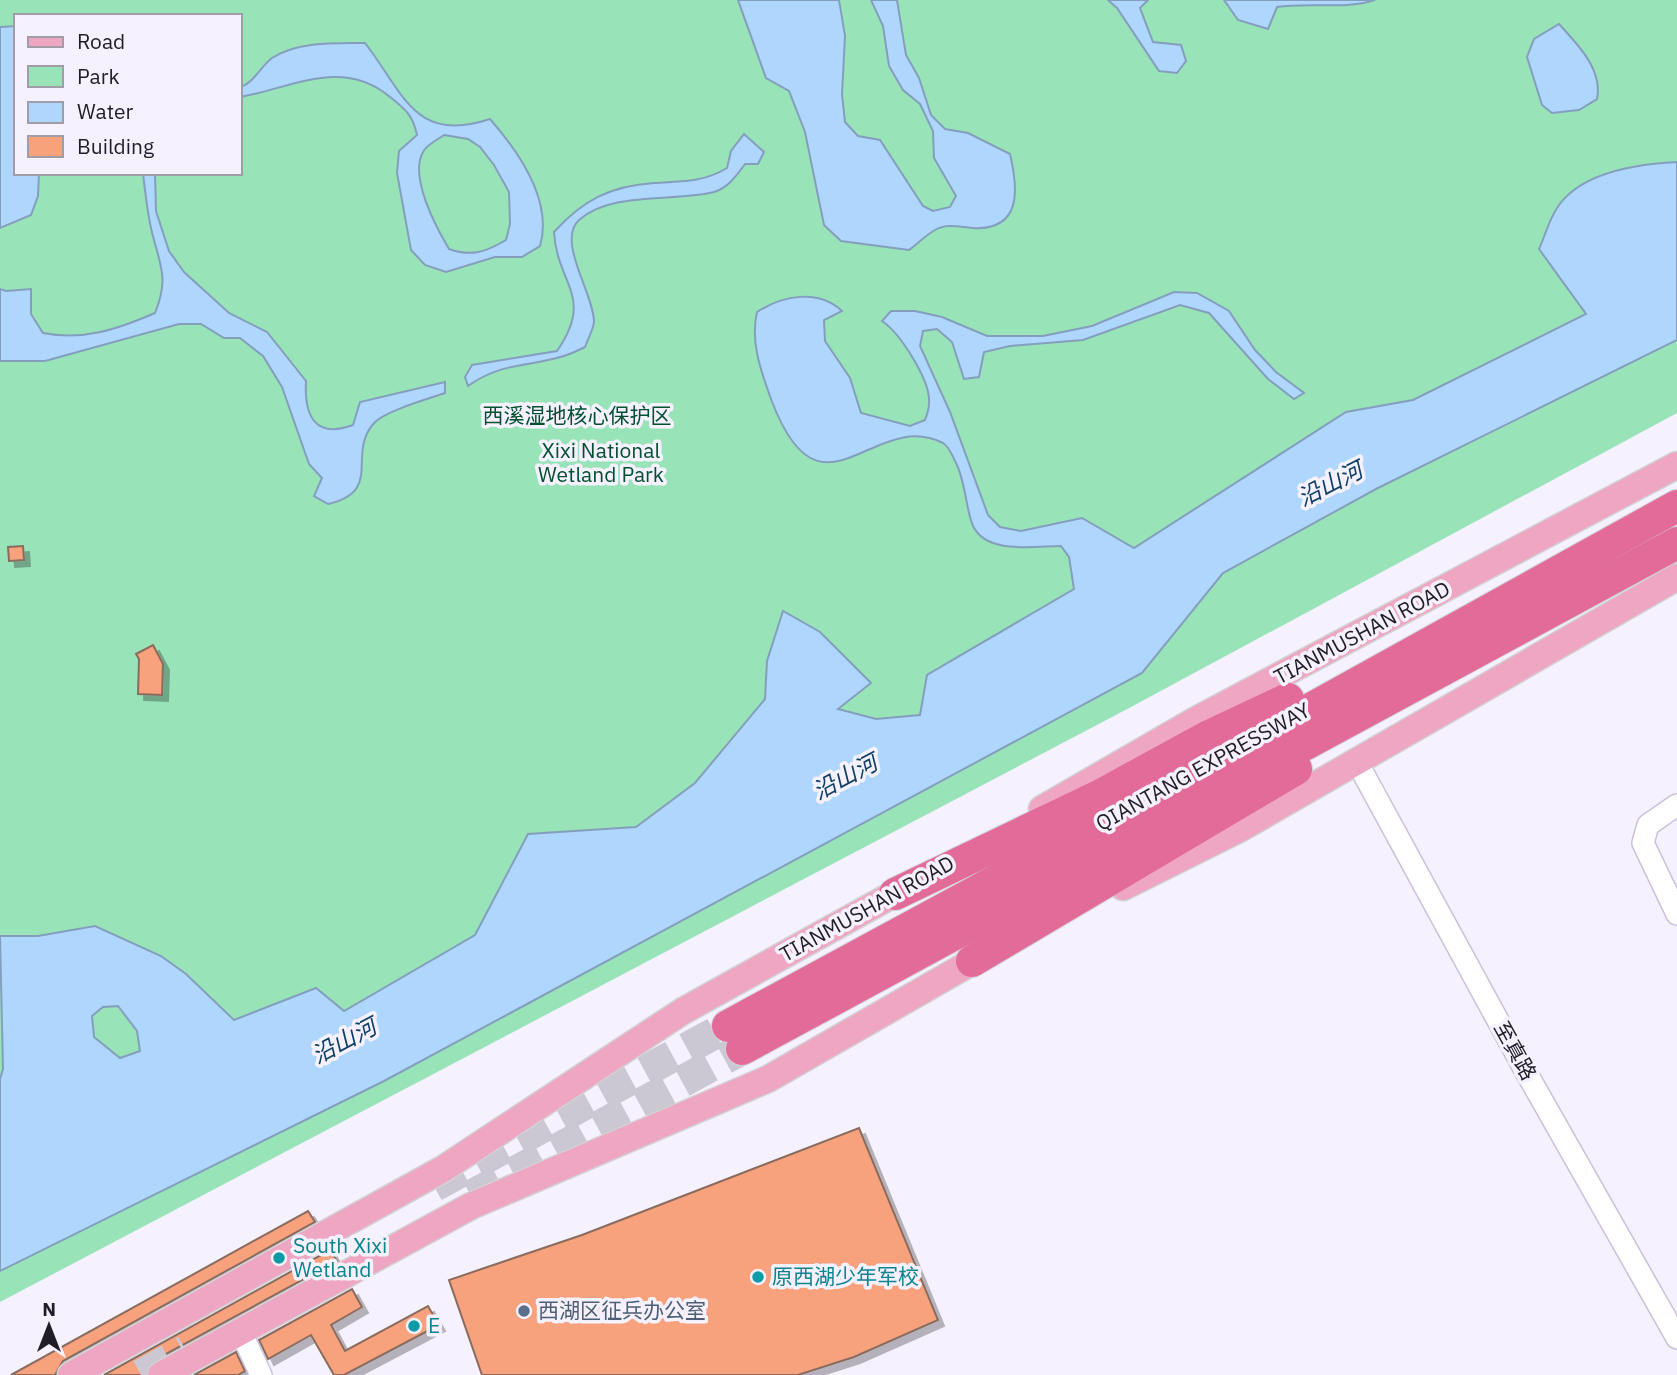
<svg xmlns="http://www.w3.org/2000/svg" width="1677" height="1375" viewBox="0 0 1677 1375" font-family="'IBM Plex Sans','Noto Sans SC',sans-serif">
<defs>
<filter id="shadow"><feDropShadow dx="6" dy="6" stdDeviation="0" flood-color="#0004"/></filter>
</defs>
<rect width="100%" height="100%" fill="#f5f1fe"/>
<!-- green -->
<path fill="#99e3b8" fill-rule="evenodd" d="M0,0H1677V413L1131,707L0,1302ZM16,16H240V173H16Z"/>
<!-- water -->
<g fill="#afd7fe" stroke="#849fbe" stroke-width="2" fill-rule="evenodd">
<path d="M738,0H839L845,36L842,94L845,122L858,136L880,140L923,206L933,211L950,207L956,196L934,158L933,131L920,104L903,90L889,66L883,26L871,0H897L906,55L919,78L931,115L945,129L968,133L1010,154C1018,188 1023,231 972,228C959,227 947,223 935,230C926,235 917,244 909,250L841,241L824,225L805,132L789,91L766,78Z"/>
<polygon points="1108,0 1148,0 1140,8 1153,42 1181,45 1186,61 1177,73 1159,71 1117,8"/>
<path d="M1224,0H1375C1344,10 1310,2 1277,7L1268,29L1238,20Z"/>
<path d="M1559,24C1577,44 1603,69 1597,99L1579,110L1552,113L1542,105L1527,57L1534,39Z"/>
<polygon points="16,26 16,173 39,173 38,196 31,215 0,228 0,27"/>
<path d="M365,43C404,93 414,144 490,119C518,151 553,201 540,246L522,257H495L446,272L425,265L411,250L397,173L399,151L417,135C413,115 405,109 390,97C342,57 292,88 240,97V87C253,84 261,66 272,58C298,41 336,43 365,43ZM444,135L468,139L480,147L494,165L509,192L510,224L506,240C486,252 471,257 449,249C436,227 409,177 423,152C426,145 437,140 444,135Z"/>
<path d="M744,134L764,152L758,164H745C737,175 728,188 714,192C675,202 611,191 579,220C556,241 594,294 594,322C593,330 588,339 585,347C542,370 508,357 468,386L465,377L472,365L557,351C595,296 557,285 554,232C583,200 610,186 654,183C681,181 702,183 727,168L731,151Z"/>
<path d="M1677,162V340L1376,489L1223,573L1142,673L384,1081L0,1271V1079L3,1069L0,936H38L95,926L161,956L186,974L234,1020L316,988L344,1011L475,935L528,834L636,827L695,783L765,699L767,661L783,611L820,632L871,683L838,709L876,719L920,715L927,675L1074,589L1069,557L1061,546C1035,546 987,555 973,526C966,510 966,485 957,465C953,458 950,447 943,443C873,407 821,533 771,399C761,371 750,342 757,312C782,296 818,288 842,311L824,320L825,341L850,378L861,413L910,426L925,420C927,415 929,409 929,403C931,381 900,333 882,321L891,311H915L942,317L987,336H1043L1092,326L1174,292L1197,293L1229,311L1255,350L1276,372L1304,393L1294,399L1268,379L1209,313L1180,305L1083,340L1010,346L984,352L979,377L964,379L952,342L937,329L923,331L920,346L950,412L988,515L1000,527L1021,531L1082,518L1134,548L1346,412L1413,400L1586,314L1539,249C1545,236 1549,220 1557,208C1580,172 1638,164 1677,162ZM118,1006L137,1031L140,1051L120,1058L94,1037L92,1016L103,1007Z"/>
<path d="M143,173H155L156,211L169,251L184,272L229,313L267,332L306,381C304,416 315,439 353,425L360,402L445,382V393C428,399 385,411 374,423C346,455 384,491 328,504L314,496L322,478L309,464L282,387L263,356L240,338H224L201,324H179L45,361H0V289L6,291L31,289V314L43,333C84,341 118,329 155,313C170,276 159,264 151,228C147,210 145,191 143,173Z"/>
</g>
<!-- building -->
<g fill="#f7a27b" stroke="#896c5f" stroke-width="2" filter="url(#shadow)">
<polygon points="23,546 24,560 9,561 8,547"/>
<polygon points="153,645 163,664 162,695 138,694 139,659 136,654"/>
<polygon points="859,1128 938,1320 854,1357 798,1375 482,1375 449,1280 582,1235"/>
<polygon points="308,1211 315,1222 63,1361 55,1375 11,1375"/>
<polygon points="330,1250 337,1261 153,1361 145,1375 104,1375"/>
<polygon points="352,1289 362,1307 331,1325 345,1351 428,1306 439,1325 344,1375 334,1375 311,1335 268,1359 259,1340"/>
<polygon points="236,1352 245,1371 238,1375 194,1375"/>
</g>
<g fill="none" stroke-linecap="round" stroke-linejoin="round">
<!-- highway-tunnel -->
<g stroke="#cbc7d3" stroke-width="32" stroke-dasharray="32 16" stroke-linecap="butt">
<polyline points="434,1186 728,1026"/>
<polyline points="471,1196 742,1049"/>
<polyline points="141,1375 186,1351"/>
</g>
<defs>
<g id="minor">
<polyline points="1357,762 1526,1072 1677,1338"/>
<polyline points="1677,805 1648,825 1643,843 1677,914"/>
<polyline points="241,1332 261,1375"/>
</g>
<g id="major">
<polyline points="1042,809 1196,720 1677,465"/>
<polyline points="1123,887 1241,828 1677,577"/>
<polyline points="71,1375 443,1169 683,1011 912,884"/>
<polyline points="161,1375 471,1206 768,1079 991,951"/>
</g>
<g id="highway">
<polyline points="895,894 1099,796 1207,737 1288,699"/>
<polyline points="972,961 1296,769"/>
<polyline points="728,1026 1188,777 1677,506"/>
<polyline points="742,1049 1677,543"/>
</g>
</defs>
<!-- minor casing -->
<use href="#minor" stroke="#cac0dd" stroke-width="24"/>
<!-- major casing -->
<use href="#major" stroke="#d3d2d4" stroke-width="29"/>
<!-- highway casing -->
<use href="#highway" stroke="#d3d2d4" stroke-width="34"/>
<!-- minor -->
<use href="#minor" stroke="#fff" stroke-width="21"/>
<!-- major -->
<use href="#major" stroke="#eea6c2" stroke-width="26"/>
<!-- highway -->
<use href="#highway" stroke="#e26b9a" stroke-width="32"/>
</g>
<!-- markers -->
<g fill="#0f9aa8" stroke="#f5f1fe" stroke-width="2.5">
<circle cx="279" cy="1258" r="7"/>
<circle cx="758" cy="1277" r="7"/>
<circle cx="414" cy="1326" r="7"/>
</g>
<circle fill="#5c6f8a" stroke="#f5f1fe" stroke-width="2.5" cx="524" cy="1311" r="7"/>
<g text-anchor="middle" stroke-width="7" stroke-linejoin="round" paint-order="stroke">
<!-- park labels -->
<g font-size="21" fill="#034f30" stroke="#f5f1fe">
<text x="577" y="423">西溪湿地核心保护区</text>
<text x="601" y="458">Xixi National<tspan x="601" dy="24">Wetland Park</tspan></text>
</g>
<!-- street labels -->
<g font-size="21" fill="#211d27" stroke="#f5f1fe">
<text transform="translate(1362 633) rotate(-28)" y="7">TIANMUSHAN ROAD</text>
<text transform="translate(1203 767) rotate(-29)" y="7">QIANTANG EXPRESSWAY</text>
<text transform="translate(867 909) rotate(-29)" y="7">TIANMUSHAN ROAD</text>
<text transform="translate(1515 1051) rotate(61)" y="7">至真路</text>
</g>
<!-- culture labels -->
<g font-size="21" fill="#0d838f" stroke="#f5f1fe" text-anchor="start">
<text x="293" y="1253">South Xixi<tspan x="293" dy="24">Wetland</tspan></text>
<text x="772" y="1284">原西湖少年军校</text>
<text x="428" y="1333">E</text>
</g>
<!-- service labels -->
<g font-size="21" fill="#4e5e75" stroke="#f5f1fe" text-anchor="start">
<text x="538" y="1318">西湖区征兵办公室</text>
</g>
<!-- water labels -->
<g font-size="23" font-style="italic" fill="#0d3f68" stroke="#f5f1fe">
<text transform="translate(1330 484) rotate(-27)" y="8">沿山河</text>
<text transform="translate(845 777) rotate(-28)" y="8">沿山河</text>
<text transform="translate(344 1041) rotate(-28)" y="8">沿山河</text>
</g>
</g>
<!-- legend -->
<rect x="14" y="14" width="228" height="161" fill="#f5f1fe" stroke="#a09ca8" stroke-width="2"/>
<rect x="28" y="37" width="35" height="10" fill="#eea6c2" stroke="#a09ca8" stroke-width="2"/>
<text x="77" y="49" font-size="21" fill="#211d27">Road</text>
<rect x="28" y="66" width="35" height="21" fill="#99e3b8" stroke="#a09ca8" stroke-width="2"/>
<text x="77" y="84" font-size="21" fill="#211d27">Park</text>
<rect x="28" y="102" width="35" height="21" fill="#afd7fe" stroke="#a09ca8" stroke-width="2"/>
<text x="77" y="119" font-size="21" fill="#211d27">Water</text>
<rect x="28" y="136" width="35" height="21" fill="#f7a27b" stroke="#a09ca8" stroke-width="2"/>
<text x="77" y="154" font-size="21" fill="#211d27">Building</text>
<!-- north arrow -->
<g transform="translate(49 1326)" stroke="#f5f1fe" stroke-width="5" paint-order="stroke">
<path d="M0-5L12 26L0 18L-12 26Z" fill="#211d27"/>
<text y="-10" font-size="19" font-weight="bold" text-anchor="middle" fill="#211d27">N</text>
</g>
</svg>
